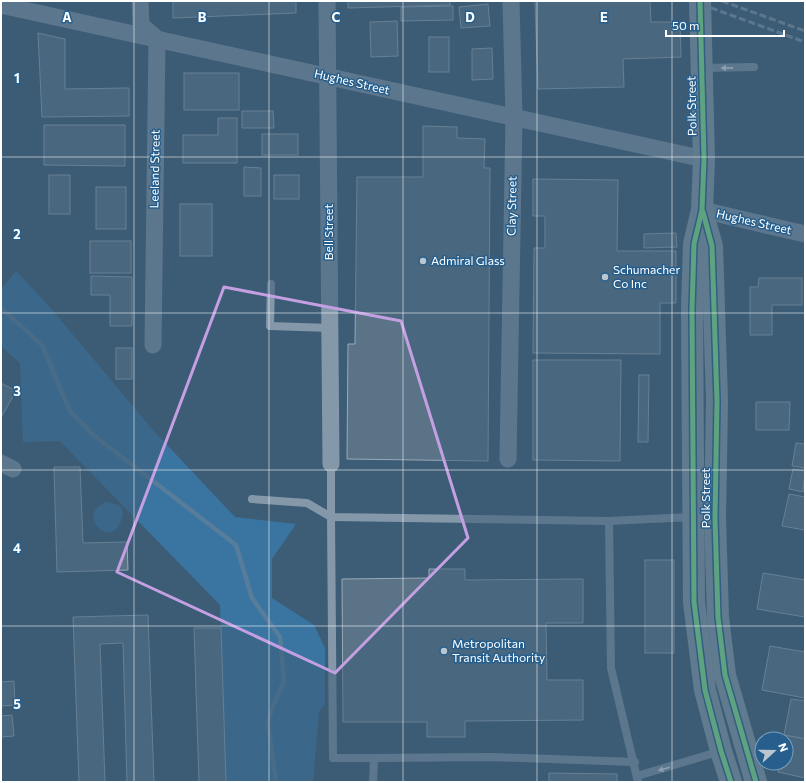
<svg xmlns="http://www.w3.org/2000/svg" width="806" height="783" viewBox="0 0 806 783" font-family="Commissioner,sans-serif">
<rect width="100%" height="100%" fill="#3d5c76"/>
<!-- green -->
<g fill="#3a75a2">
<polygon points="16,271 48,305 152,429 235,517 296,524 272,559 272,598 314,625 325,648 325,703 319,712 313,782 226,782 220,605 60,441 23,442 20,363 1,346 1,289"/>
<path d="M106,502L119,505L123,512C117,556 72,516 106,502Z"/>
</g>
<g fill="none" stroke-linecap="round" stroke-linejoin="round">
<!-- stream -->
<polyline stroke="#577d9b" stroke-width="4.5" points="1,308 42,345 70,411 92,434 236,545 252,598 280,637 284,681 272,708 268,723 276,782"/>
</g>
<!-- building -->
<g fill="#5a7387" stroke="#99aab8">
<polygon points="173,1 296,1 296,13 173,18"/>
<polygon points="348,1 454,1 450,1 450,5 348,8"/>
<polygon points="535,1 650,1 651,22 680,22 681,57 623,59 624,87 538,89"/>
<polygon points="488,4 490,26 461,28 459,7"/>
<polygon points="453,6 453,20 401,21 401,7"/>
<polygon points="397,21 398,56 371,57 370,22"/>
<polygon points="38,33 65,39 65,89 129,88 129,116 42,117"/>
<rect x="429" y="37" width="20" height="35"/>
<polygon points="492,48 493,79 472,80 472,49"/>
<rect x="184" y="73" width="55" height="37"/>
<polygon points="242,111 273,111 274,128 242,128"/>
<polygon points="218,118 237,118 237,163 183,163 183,135 218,135"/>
<polygon points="44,125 125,125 125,166 44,165"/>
<polygon points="423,126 457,127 457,138 485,139 484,168 490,168 488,461 347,459 348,344 355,344 357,177 423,177"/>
<rect x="262" y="134" width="36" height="21"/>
<polygon points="244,167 261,168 261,196 244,196"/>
<rect x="49" y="175" width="21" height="39"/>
<rect x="274" y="175" width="25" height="24"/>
<polygon points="533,179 618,180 617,251 676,251 676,303 660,303 660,354 533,353 534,248 545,248 545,216 533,216"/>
<rect x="96" y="187" width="30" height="42"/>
<rect x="180" y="204" width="32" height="52"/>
<polygon points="676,233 677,247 644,248 644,234"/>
<rect x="90" y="241" width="41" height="32"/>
<polygon points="91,276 132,277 132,326 110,326 110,295 91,295"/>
<polygon points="759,278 802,278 802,305 772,305 772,335 750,335 750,287 758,287"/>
<rect x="116" y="348" width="16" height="31"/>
<polygon points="533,360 621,360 620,461 533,460"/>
<polygon points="639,375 649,375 648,442 638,442"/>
<polygon points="1,383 16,391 1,418"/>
<polygon points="756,402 790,402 789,430 756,430"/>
<polygon points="796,443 805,444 805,468 792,466"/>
<polygon points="54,467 80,467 83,543 127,542 128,570 57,572"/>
<polygon points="793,469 805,471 803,492 789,489"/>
<polygon points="789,494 805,497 805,530 782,526"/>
<rect x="645" y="560" width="29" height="93"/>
<polygon points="429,569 465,569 465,580 583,579 583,623 546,623 547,680 583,680 583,720 465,721 465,737 427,737 427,722 343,722 342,579 429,578"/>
<polygon points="763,573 805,580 805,617 757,609"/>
<polygon points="148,615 154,782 127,782 123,643 100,644 105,782 79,782 73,617"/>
<polygon points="194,628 221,628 226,782 199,782"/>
<polygon points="770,646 805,652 805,698 762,690"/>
<polygon points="14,681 15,705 1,706 1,682"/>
<polygon points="791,699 805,701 805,739 784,735"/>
<polygon points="12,715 14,736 1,737 1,716"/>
<polygon points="784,735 805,739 805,778 778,772 779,763 786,763 786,739 784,739"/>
<polygon points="549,773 617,774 617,782 549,782"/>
</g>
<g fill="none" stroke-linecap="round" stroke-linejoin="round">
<!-- service -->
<g stroke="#8498a9" stroke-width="8">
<polyline points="702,68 754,67"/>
<polyline points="271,284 270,326 330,328"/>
<polyline points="331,464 331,517 609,521 692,517"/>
<polyline points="252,499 307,503 331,517 333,758 374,758"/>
<polyline points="609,521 611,668 638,782"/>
<polyline points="637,776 721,751"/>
<polyline points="373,782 374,758 491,757 635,762"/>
</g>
<!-- minor -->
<g stroke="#8498a9" stroke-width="17">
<polyline points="140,1 141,25 157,39 153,345"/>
<polyline points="327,1 331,464"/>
<polyline points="1,5 704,159"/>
<polyline points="702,210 805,234"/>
<polyline points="508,459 514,118 511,1"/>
<polyline points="1,463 13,469"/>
</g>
<!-- secondary -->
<g stroke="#8c9fae" stroke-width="22">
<polyline points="700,1 704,159 702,210 694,244 692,310 694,602 705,690 721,751 731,782"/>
<polyline points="702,211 712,246 717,401 715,518 718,617 725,675 756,782"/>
</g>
<!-- rail -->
<g stroke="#8498a9" stroke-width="3" stroke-dasharray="7 3" stroke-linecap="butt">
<polyline points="692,1 805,42"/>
<polyline points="722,1 805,31"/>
</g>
<defs>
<g id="cycleway">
<polyline points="700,1 704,159 702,210 694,244 692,310 694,602 705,690 721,751 731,782"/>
<polyline points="703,212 712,246 717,401 715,518 718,617 725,675 756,782"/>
</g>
</defs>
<!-- cycleway casing -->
<use href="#cycleway" stroke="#265f8d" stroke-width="8"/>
<!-- cycleway -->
<use href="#cycleway" stroke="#87f88f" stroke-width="5"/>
</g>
<!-- one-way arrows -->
<defs><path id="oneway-solid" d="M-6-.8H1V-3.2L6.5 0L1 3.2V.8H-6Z"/></defs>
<g fill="#edf0f2">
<use href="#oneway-solid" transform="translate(727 68) rotate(179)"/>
<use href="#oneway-solid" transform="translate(664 769) rotate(164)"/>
</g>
<!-- marked area -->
<path d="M0 0H806V783H0ZM224,287L401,321L468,538L335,673L117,572Z" fill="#3d5c76" fill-opacity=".55" fill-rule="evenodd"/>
<path fill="none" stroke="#c4a0e2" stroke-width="3" stroke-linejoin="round" d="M224,287L401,321L468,538L335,673L117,572Z"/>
<!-- grid -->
<path fill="none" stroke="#fff" stroke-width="1" stroke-opacity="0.55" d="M134,1V782M269,1V782M403,1V782M537,1V782M672,1V782M1,157H805M1,313H805M1,470H805M1,626H805"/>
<!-- markers -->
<g fill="#bbc6cf" stroke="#265f8d" stroke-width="1.5">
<circle cx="423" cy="261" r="4"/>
<circle cx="605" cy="277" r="4"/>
<circle cx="444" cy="651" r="4"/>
</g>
<g text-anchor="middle" stroke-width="3" stroke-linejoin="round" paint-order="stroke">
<!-- street labels -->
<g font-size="12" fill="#fff" stroke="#265f8d">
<text transform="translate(352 82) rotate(13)" y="4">Hughes Street</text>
<text transform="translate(692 106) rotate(-91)" y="4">Polk Street</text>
<text transform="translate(155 169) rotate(-89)" y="4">Leeland Street</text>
<text transform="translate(512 206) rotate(-89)" y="4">Clay Street</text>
<text transform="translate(754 222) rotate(13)" y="4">Hughes Street</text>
<text transform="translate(329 232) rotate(-90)" y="4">Bell Street</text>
<text transform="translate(706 498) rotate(-90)" y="4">Polk Street</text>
</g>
<!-- poi labels -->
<g font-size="12" fill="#fff" stroke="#265f8d" text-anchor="start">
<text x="431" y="265">Admiral Glass</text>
<text x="613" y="274">Schumacher<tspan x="613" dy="14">Co Inc</tspan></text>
<text x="452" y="648">Metropolitan<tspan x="452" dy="14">Transit Authority</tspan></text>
</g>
</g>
<g font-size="13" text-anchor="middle" font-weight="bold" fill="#fff" stroke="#265f8d" stroke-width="3" stroke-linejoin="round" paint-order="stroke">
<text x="67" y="22">A</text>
<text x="202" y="22">B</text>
<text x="336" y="22">C</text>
<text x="470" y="22">D</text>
<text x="604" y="22">E</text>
<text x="17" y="83">1</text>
<text x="17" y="239">2</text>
<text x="17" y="396">3</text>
<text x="17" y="553">4</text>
<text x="17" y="709">5</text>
</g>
<!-- border -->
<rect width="806" height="783" fill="none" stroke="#ffffff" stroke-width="4"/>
<!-- north arrow -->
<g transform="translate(774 751) rotate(69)"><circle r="19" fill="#265f8d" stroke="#7d9fbb"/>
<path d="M0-3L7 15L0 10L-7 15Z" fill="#bbc6cf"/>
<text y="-6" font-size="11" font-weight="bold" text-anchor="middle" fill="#ffffff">N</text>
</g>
<!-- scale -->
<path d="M666 30v6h118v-6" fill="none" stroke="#ffffff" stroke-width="2"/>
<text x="672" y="30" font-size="12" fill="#ffffff" stroke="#265f8d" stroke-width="3" paint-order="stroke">50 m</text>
</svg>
